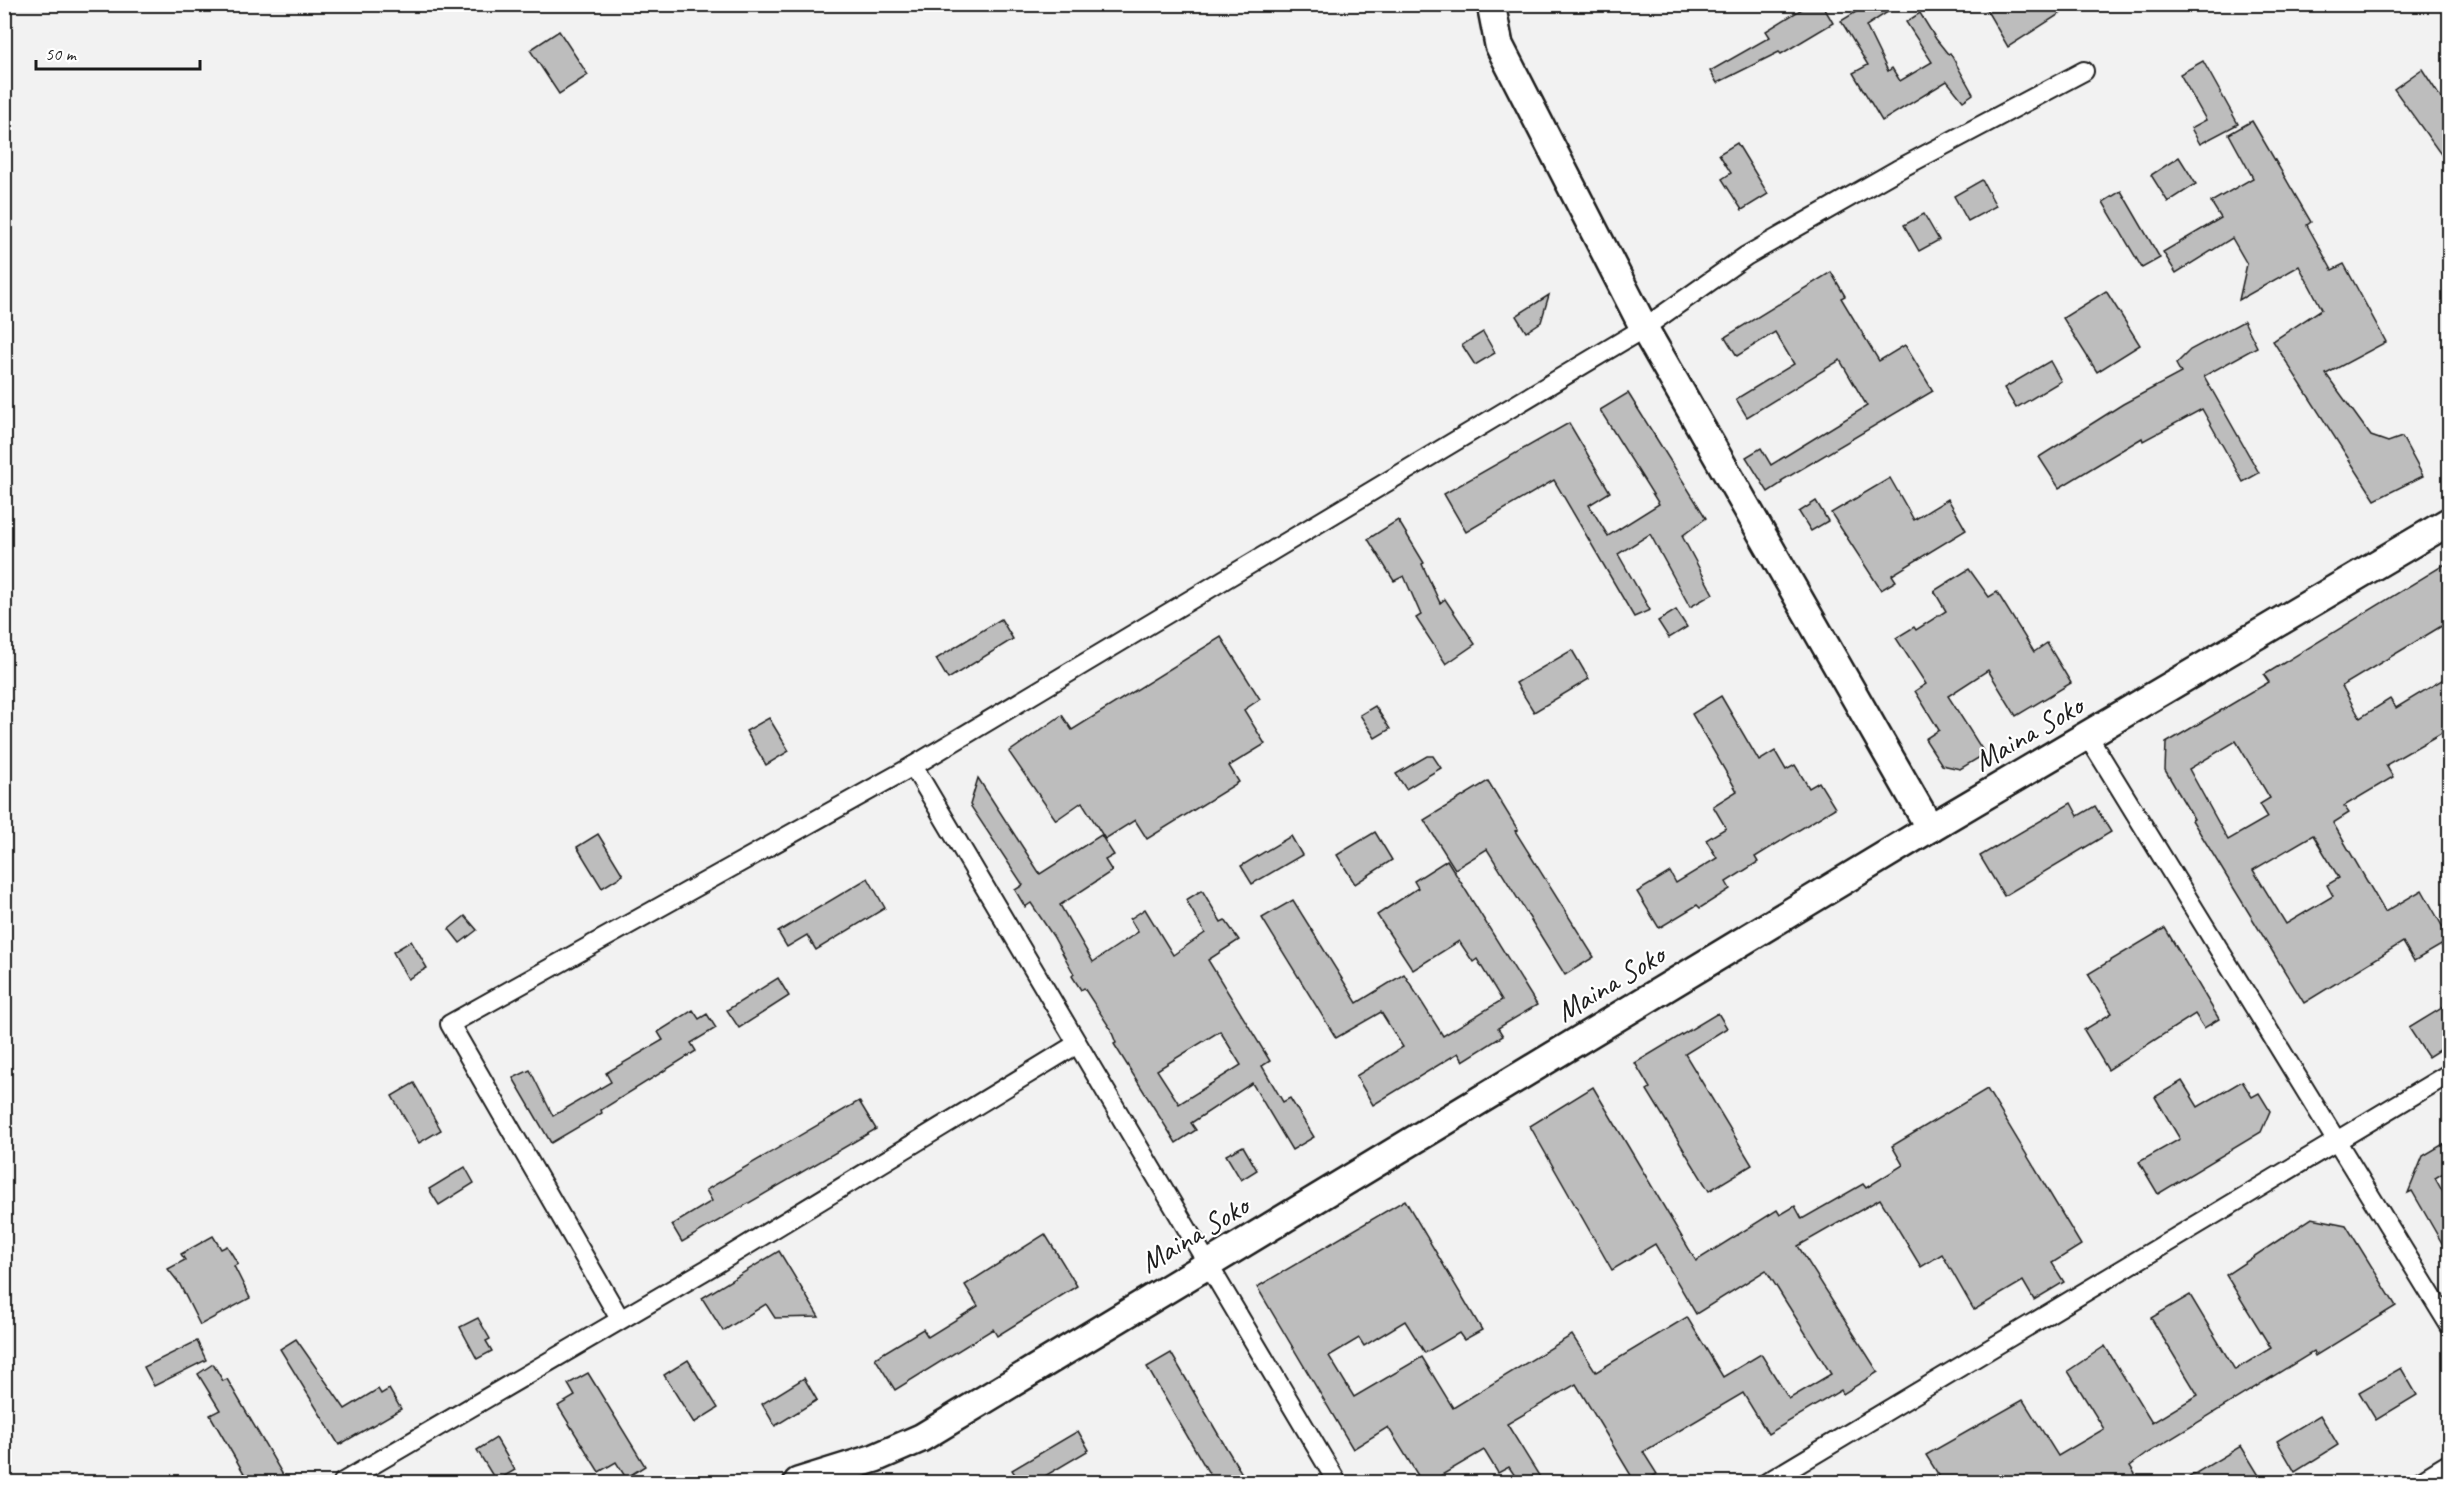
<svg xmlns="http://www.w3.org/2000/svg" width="2454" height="1487" viewBox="0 0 2454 1487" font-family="Caveat,sans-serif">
<rect width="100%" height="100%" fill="#f2f2f2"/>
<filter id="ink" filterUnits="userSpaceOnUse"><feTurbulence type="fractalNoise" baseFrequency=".0167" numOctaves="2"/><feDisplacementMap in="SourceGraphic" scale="12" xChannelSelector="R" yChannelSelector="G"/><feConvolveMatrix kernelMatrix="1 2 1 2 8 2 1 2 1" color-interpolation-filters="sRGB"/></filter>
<g filter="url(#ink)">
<!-- building -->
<g fill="#bdbdbd" stroke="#1c1c1c" stroke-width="1.5" fill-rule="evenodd">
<polygon points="1810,4 1822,4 1833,23 1781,54 1779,52 1717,83 1710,71 1770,37 1766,31"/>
<polygon points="1869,4 1900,4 1866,26 1888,71 1892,68 1900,81 1932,62 1906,22 1920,13 1936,39 1948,54 1950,53 1973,94 1963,101 1947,81 1882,121 1853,73 1868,65 1841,21"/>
<polygon points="1983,4 2075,4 2008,47"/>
<polygon points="559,31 588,75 559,94 530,50"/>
<polygon points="2203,61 2238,124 2200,144 2191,128 2206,120 2180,74"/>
<polygon points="2422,69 2450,112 2450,167 2394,89"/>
<polygon points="2252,121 2311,222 2307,225 2332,270 2344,264 2386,342 2326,374 2371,436 2388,442 2402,437 2423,476 2375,500 2273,341 2322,309 2299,266 2239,300 2247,264 2232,238 2176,273 2163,252 2221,218 2211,202 2253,178 2229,134"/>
<polygon points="1737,143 1768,194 1742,210 1722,179 1731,173 1719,154"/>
<polygon points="2179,157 2196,184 2168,202 2151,175"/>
<polygon points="1982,180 1996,206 1968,221 1954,196"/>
<polygon points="2121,191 2160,258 2142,268 2103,202"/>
<polygon points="1924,214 1939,240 1919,251 1904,225"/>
<polygon points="1831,272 1845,296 1841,298 1879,361 1905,345 1933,391 1781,481 1782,483 1768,492 1746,457 1761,448 1771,465 1867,406 1840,360 1747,417 1736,399 1794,364 1775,332 1737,356 1725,337"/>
<polygon points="2106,291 2140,345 2097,372 2063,318"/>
<polygon points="1549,295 1541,322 1526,332 1516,316"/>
<polygon points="2244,321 2257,347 2204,376 2259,473 2243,482 2202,409 2143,441 2142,438 2059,488 2039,457 2123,404 2181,373 2176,364 2190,350"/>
<polygon points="1483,332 1495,353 1475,365 1462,345"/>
<polygon points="2050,361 2061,381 2016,408 2004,388"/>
<polygon points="1628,393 1706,518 1682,536 1713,594 1690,607 1650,534 1618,554 1650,610 1634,617 1554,480 1466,532 1444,494 1569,423 1610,492 1589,505 1608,536 1659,504 1600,410"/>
<polygon points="1890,478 1914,520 1948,499 1966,530 1892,575 1896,581 1881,590 1831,513"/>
<polygon points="1816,501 1828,521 1811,531 1799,512"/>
<polygon points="1398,520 1424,563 1422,564 1440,603 1445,599 1475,644 1446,664 1416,618 1421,615 1404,576 1394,581 1368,539"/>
<path d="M2450,561V621L2342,686L2360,718L2390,699L2396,708L2450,675V728L2386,765L2393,777L2344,806L2349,813L2333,823L2385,912L2422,890L2450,940L2414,961L2403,942L2304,1003L2192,820L2194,819L2165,770L2166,743L2269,682L2264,675ZM2236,741L2270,798L2260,804L2268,817L2228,840L2189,769ZM2313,835L2339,878L2327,885L2333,896L2286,924L2253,870Z"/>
<polygon points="1969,569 1989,597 1997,592 2034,652 2047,643 2071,683 2016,716 1988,670 1948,696 1985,754 1960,769 1942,765 1925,739 1939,730 1915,691 1926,684 1896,638 1914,627 1916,630 1946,611 1934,591"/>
<polygon points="1676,610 1687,627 1669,638 1658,621"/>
<polygon points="1001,619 1013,639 948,679 936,659"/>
<polygon points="1221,637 1260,699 1244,710 1265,744 1229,766 1239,782 1147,839 1135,820 1105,839 1082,802 1056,820 1009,752 1062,715 1072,730"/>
<polygon points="1572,650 1589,679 1534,712 1516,683"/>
<polygon points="1721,696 1759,761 1775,751 1786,770 1795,765 1809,788 1819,782 1835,808 1755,857 1758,862 1726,882 1730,889 1700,908 1697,905 1659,928 1637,892 1670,872 1676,883 1717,858 1706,840 1726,828 1713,806 1737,791 1692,714"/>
<polygon points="1375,706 1390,729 1375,738 1360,715"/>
<polygon points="769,718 789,751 766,765 746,731"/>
<polygon points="1427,756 1433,756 1441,768 1406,789 1396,774"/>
<path d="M978,778L1040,874L1101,835L1114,855L1105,860L1112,871L1060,905L1093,962L1138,932L1130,919L1145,909L1173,955L1205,933L1186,900L1202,890L1221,922L1225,920L1239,940L1208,960L1270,1061L1262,1066L1283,1102L1290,1098L1314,1137L1292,1150L1252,1083L1191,1123L1196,1130L1176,1143L1114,1044L1116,1043L1110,1028L1084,988L1081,990L1072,976L1074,974L1053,936L1031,903L1025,907L1015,890L1023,885L970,805ZM1220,1031L1241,1065L1179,1104L1157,1070Z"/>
<polygon points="1488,781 1518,830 1515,831 1594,957 1565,975 1487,849 1455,869 1424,820"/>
<polygon points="2071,803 2078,816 2095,806 2111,832 2004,896 1980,856"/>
<polygon points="1375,832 1392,860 1355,884 1337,855"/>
<polygon points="598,834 623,875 602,888 577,847"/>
<polygon points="1291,836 1302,855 1252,884 1241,866"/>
<polygon points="1447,860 1537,1005 1498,1028 1503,1036 1463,1061 1458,1053 1373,1105 1356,1076 1403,1047 1381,1012 1336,1038 1262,918 1293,900 1357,1003 1404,974 1443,1036 1502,1000 1477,959 1473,962 1459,941 1413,970 1377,915 1418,888 1414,881"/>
<polygon points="868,878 885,908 816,950 807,935 787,947 778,932"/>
<polygon points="465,916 477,930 460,943 449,929"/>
<polygon points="2165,928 2219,1019 2204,1028 2195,1014 2108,1070 2084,1030 2112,1013 2088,974"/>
<polygon points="411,941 427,968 408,979 393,952"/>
<polygon points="778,978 789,996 739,1028 727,1010"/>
<polygon points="2450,1003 2450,1043 2428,1057 2409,1028"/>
<polygon points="693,1010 699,1019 707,1014 716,1028 691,1043 696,1051 601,1110 602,1113 551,1143 513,1078 530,1070 553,1116 611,1082 606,1073 663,1040 658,1032"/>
<polygon points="1718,1013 1727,1028 1685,1054 1752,1165 1709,1191 1647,1090 1650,1088 1635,1063"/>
<polygon points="2182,1081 2198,1107 2242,1081 2252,1097 2259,1093 2270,1111 2261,1132 2158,1194 2139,1162 2180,1139 2155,1097"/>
<polygon points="414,1083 441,1130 419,1143 392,1096"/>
<polygon points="1593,1087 1696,1261 1777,1210 1780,1215 1795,1206 1802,1219 1863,1184 1866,1188 1903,1165 1892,1146 1987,1089 2081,1245 2052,1263 2064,1282 2034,1300 2023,1281 1974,1310 1942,1254 1921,1267 1880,1199 1798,1246 1878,1372 1843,1394 1841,1390 1768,1434 1743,1393 1643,1452 1657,1474 1643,1482 1635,1482 1576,1384 1507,1424 1543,1482 1519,1482 1509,1467 1498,1473 1484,1450 1430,1482 1422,1482 1388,1427 1353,1449 1257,1287 1405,1200 1482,1330 1464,1340 1459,1333 1425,1353 1405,1321 1364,1346 1359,1338 1329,1356 1354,1397 1422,1357 1453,1408 1572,1335 1596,1372 1687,1317 1723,1377 1761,1354 1789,1399 1831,1374 1766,1270 1696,1314 1655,1244 1612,1270 1530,1126"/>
<polygon points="859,1101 876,1129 682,1242 672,1225 712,1201 706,1190"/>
<polygon points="2450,1140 2450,1169 2435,1178 2450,1205 2450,1257 2412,1191 2408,1193 2423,1156"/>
<polygon points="1243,1146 1257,1170 1241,1180 1226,1155"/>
<polygon points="465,1167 474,1183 439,1205 429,1189"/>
<polygon points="2312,1218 2346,1225 2396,1306 2315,1356 2313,1352 2146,1454 2130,1466 2140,1482 1943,1482 1926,1455 2023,1400 2058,1456 2104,1429 2068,1371 2105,1346 2152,1423 2198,1395 2151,1318 2190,1295 2235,1370 2271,1348 2226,1275"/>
<polygon points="1045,1234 1077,1286 997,1336 993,1329 895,1390 875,1358 923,1329 928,1337 978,1306 965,1285"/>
<polygon points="213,1236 221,1249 227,1246 238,1264 234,1266 250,1298 200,1325 179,1283 168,1269 185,1260 181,1254"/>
<polygon points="779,1251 819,1317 775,1318 766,1304 723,1331 702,1298"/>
<polygon points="478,1318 490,1339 486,1341 492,1351 477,1359 460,1327"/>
<polygon points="296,1339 345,1409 378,1389 381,1394 389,1389 401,1409 339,1445 280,1349"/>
<polygon points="197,1341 206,1360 154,1386 144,1367"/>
<polygon points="1171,1353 1221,1439 1247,1482 1214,1482 1147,1367"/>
<polygon points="688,1360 718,1408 694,1423 664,1375"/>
<polygon points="213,1364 223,1381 227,1379 287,1482 249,1482 210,1415 220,1410 198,1374"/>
<polygon points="2401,1368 2417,1395 2376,1420 2359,1392"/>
<polygon points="588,1373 645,1466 626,1478 616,1462 599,1472 558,1406 575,1396 568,1384"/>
<polygon points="804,1378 817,1400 775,1426 762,1404"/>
<polygon points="2320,1415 2338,1445 2295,1472 2277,1441"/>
<polygon points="1078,1431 1089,1450 1035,1482 1020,1482 1012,1470"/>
<polygon points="496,1438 515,1470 496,1481 477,1450"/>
<polygon points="2241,1446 2263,1482 2181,1482"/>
</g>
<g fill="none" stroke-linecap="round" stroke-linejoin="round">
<defs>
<g id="street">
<polyline points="2088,736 2450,1326"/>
<polyline points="913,766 1337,1482"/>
<polyline points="620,1319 450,1024 913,766 1644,328 1746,256 1897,170 2084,71"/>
<polyline points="343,1482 716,1264 1077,1044"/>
<polyline points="1768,1482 2450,1073"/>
<polyline points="2419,1482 2450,1463"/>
</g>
<g id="secondary">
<polyline points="1491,4 1499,45 1644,328 1930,828"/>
<polyline points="798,1482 875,1458 921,1438 1930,828 2450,521"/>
</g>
</defs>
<!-- street casing -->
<use href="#street" stroke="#1c1c1c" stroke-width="22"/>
<!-- secondary casing -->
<use href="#secondary" stroke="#1c1c1c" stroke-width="32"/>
<!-- street -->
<use href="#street" stroke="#fff" stroke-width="18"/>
<!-- secondary -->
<use href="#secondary" stroke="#fff" stroke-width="27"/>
</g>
</g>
<g text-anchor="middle" stroke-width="4.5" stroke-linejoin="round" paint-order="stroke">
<!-- street labels -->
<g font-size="30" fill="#1c1c1c" stroke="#fff">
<text transform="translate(2028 733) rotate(-30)" y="10">Maina Soko</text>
<text transform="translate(1610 983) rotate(-31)" y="10">Maina Soko</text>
<text transform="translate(1194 1234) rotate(-31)" y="10">Maina Soko</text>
</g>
</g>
<!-- margin -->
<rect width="2454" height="1487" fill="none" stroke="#fff" stroke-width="24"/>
<rect x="12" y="12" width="2430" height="1463" fill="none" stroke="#1c1c1c" stroke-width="2" filter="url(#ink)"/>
<!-- scale -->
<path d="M36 60v9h164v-9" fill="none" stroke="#1c1c1c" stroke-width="3"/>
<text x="45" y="60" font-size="18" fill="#1c1c1c" stroke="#ffffff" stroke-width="4.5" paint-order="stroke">50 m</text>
</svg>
